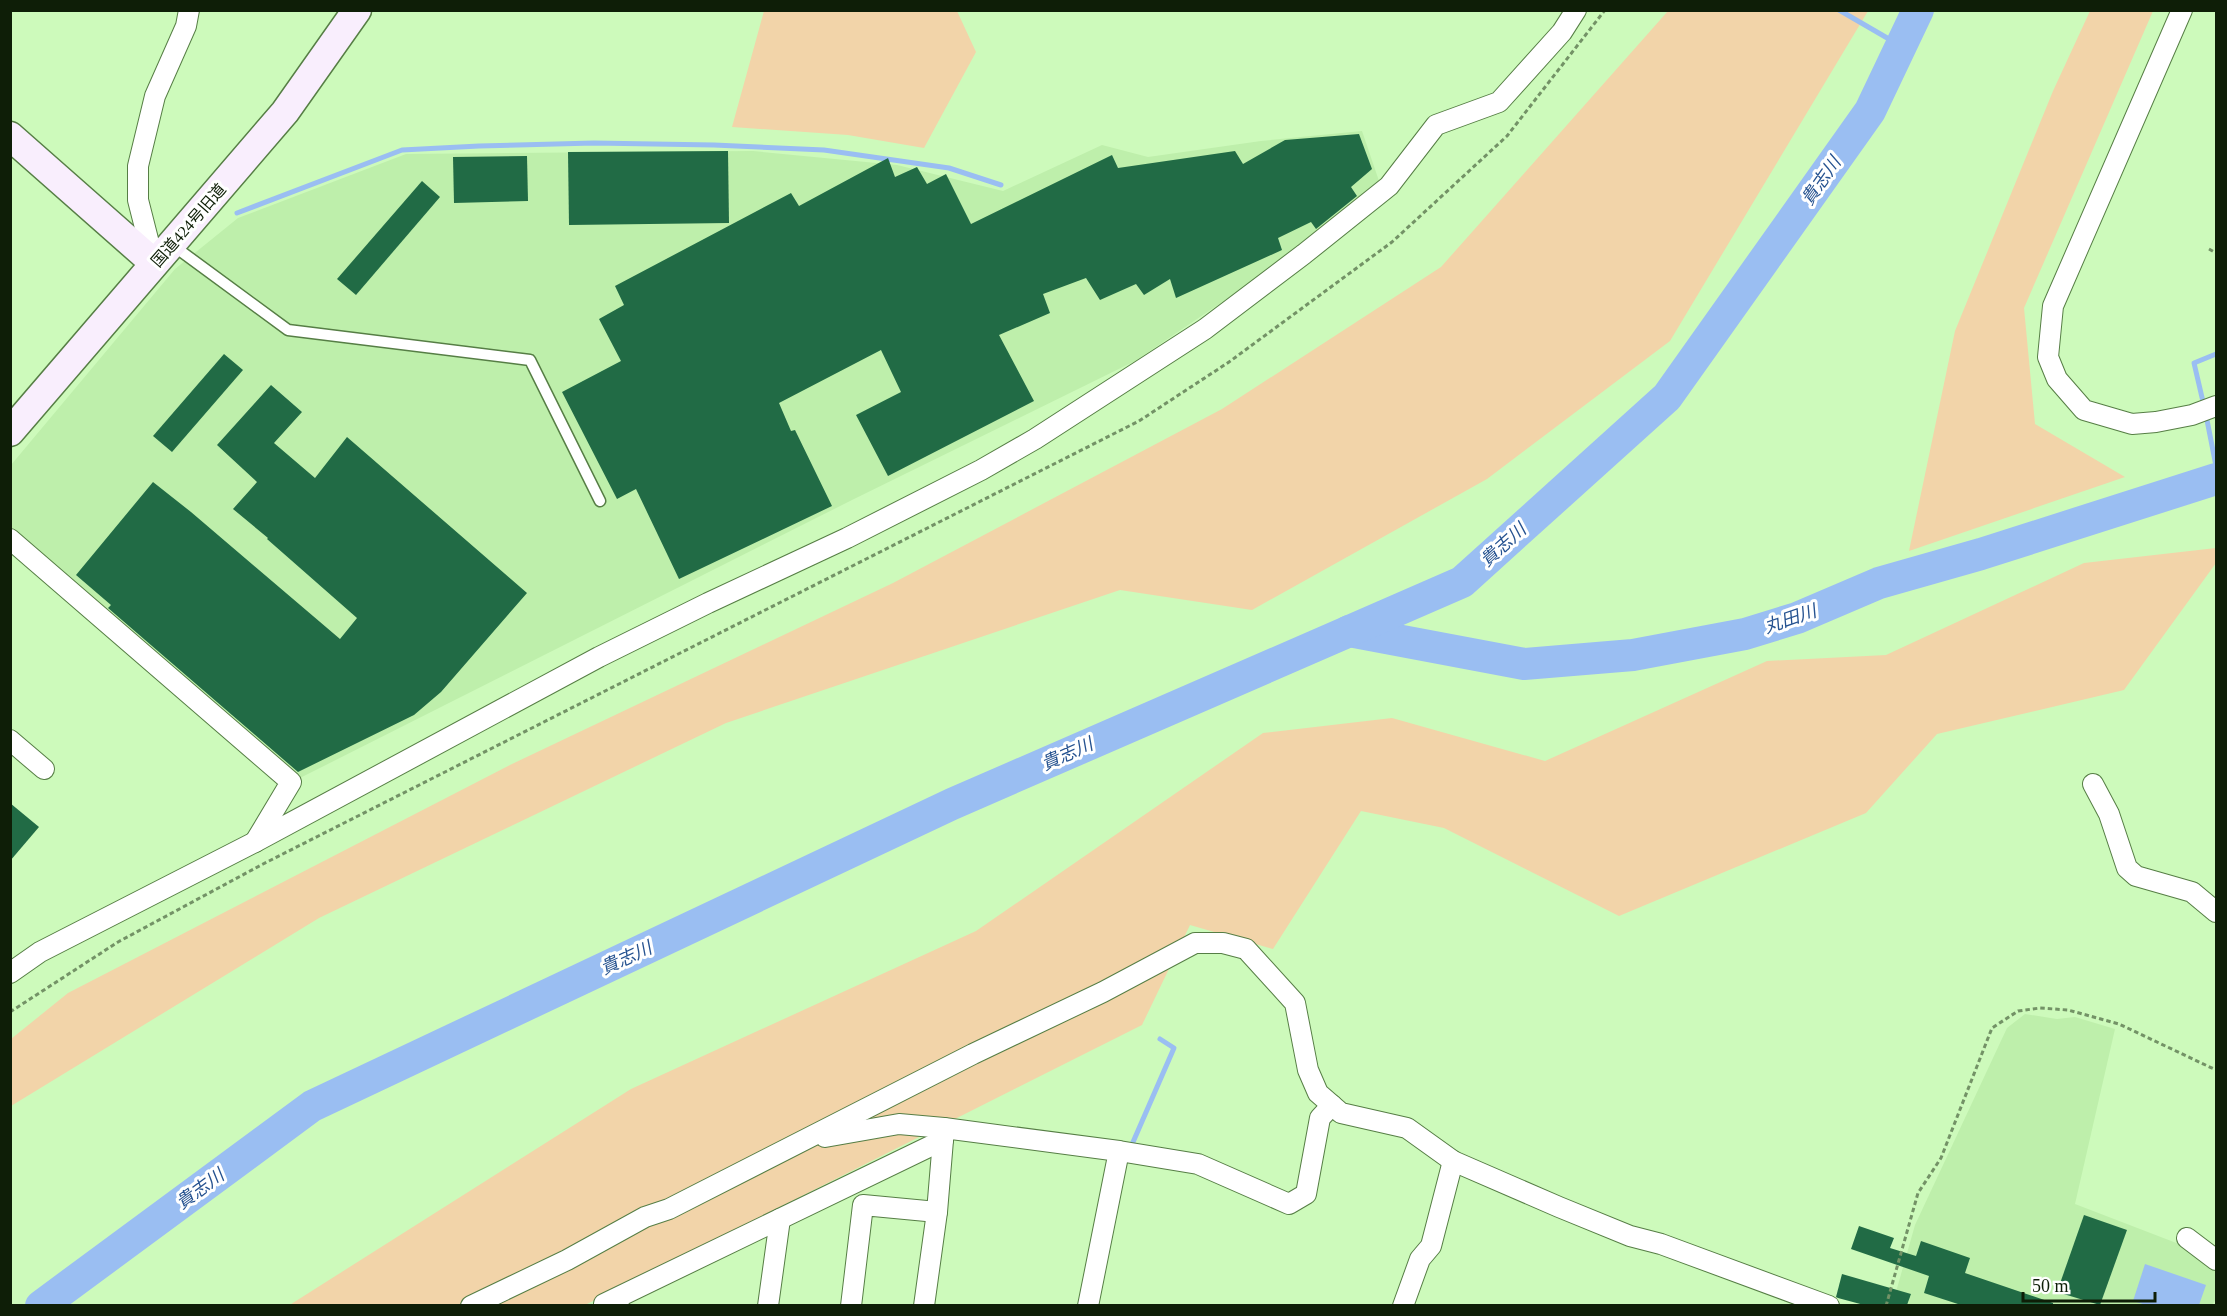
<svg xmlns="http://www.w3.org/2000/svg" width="2227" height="1316" viewBox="0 0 2227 1316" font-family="'Times New Roman','Noto Sans JP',serif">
<rect width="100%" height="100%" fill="#cdfabb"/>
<!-- built -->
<g fill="#beefab">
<polygon points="1362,131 1379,181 1366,197 1315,239 1135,361 852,500 298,779 11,528 11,465 175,269 238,218 406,154 753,151 897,165 1003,191 1102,145 1148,157 1261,141"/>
<polygon points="2025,1014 2057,1019 2075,1017 2115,1029 2075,1204 2192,1249 2216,1268 2216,1299 2212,1305 1892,1306 1915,1225 2007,1028"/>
</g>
<!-- green -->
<g fill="#f2d4a9">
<polygon points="764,11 957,11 976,52 924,148 848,135 732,127"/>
<polygon points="1668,11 1868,11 1670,341 1487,479 1252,610 1120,590 726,723 319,918 11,1106 11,1039 68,993 512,764 893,583 1222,409 1441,267"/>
<polygon points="2090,11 2153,11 2024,308 2035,424 2125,477 1909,551 1955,331 2053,91"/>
<polygon points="2216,548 2216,563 2124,690 1937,734 1866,813 1619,916 1444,828 1361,811 1273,949 1190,925 1142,1025 585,1305 288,1306 631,1089 976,931 1263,733 1392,718 1545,761 1767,661 1886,655 2084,563"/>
</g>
<!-- water -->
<polygon fill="#9abef2" points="2145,1264 2206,1285 2199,1305 2146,1305 2133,1301"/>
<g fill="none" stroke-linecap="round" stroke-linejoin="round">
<!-- stream -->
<g stroke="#9abef2" stroke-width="5">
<polyline points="1839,10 1901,46"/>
<polyline points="237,213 402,150 479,146 594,143 714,145 824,150 949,168 1001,185"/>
<polyline points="2204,406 2194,363 2216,354"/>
<polyline points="2206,415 2216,466"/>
<polyline points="1130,1149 1174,1048 1160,1039"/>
</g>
<!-- river -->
<g stroke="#9abef2" stroke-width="32">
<polyline points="1349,631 1524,664 1633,655 1745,634 1797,618 1879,583 1981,554 2216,479"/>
<polyline points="41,1306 312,1106 952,804 1462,582 1667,397 1870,111 1918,10"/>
</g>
</g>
<!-- building -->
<g fill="#216b45">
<polygon points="1359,134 1372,169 1351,187 1357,196 1316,229 1311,222 1278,238 1282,250 1176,298 1170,279 1144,295 1136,284 1100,300 1086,278 1043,294 1050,313 999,335 1034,401 888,476 856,415 901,392 881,350 779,403 791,431 795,430 832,506 679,579 636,489 617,499 562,392 621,361 599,319 624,305 615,286 791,193 799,206 888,158 895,177 917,167 927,184 946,174 971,224 1112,155 1118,168 1235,151 1243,164 1285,140"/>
<polygon points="728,151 729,223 569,225 568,152"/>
<polygon points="527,156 528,201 454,203 453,157"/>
<polygon points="422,181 440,197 356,295 337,279"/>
<polygon points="224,354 243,370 172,452 153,436"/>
<polygon points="271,385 302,412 274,443 315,478 347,437 527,593 441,692 414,715 298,772 108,608 111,605 76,575 153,482 191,512 340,639 357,618 267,539 268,538 233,509 257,482 217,445"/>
<polygon points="10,803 39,827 10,861"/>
<polygon points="2084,1215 2127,1230 2100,1305 2057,1292"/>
<polygon points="1859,1226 1894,1238 1890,1248 1916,1256 1921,1241 1970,1258 1965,1273 2053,1303 2053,1305 1961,1305 1924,1293 1929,1276 1851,1249"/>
<polygon points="1842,1274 1911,1294 1907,1305 1864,1305 1838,1298 1836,1297"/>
</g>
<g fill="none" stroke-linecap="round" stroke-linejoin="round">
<defs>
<polyline id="lane" points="171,244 288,330 530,360 600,501"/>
<g id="street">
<polyline points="2182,10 2053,306 2048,357 2057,379 2084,410 2132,424 2156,422 2192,415 2216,406"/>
<polyline points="154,263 138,200 138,166 155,96 186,26 189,10"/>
<polyline points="10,539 291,782 255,842"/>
<polyline points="10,740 44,769"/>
<polyline points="2093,784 2109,814 2127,868 2136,876 2192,892 2216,912"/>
<polyline points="10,973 40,952 255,842 599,657 708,603 847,538 981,470 1035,439 1205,329 1304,254 1389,186 1436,125 1499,102 1562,32 1576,10"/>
<polyline points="825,1137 899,1124 944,1128"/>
<polyline points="2187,1238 2216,1260"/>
<polyline points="471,1306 567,1260 645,1217 669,1209 973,1054 1103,992 1195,943 1223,943 1246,949 1295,1003 1308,1070 1318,1093 1341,1113 1407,1128 1453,1161 1559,1207 1630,1236 1661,1244 1829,1306"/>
<polyline points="619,1306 604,1304 943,1140"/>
<polyline points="768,1306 780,1219"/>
<polyline points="851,1306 863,1205 937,1212"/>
<polyline points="924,1306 937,1212 944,1128 1119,1151 1198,1164 1289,1204 1306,1194 1320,1118 1332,1105"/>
<polyline points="1088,1306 1119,1151"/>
<polyline points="1403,1306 1420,1259 1431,1246 1453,1161"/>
</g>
<g id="secondary">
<polyline points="10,136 154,263"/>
<polyline points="10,432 285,112 357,10"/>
</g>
</defs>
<!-- lane casing -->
<use href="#lane" stroke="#567e45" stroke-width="13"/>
<!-- street casing -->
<use href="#street" stroke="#567e45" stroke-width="22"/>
<!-- secondary casing -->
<use href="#secondary" stroke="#567e45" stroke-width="31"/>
<!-- path -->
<g stroke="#739266" stroke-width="3" stroke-dasharray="4.5 3" stroke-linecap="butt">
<polyline points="2209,249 2216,253"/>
<polyline points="10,1012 118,942 263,864 1139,421 1229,362 1392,242 1507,136 1605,10"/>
<polyline points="1886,1306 1918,1193 1941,1158 1992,1028 2018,1011 2040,1008 2068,1010 2119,1024 2216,1070"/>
</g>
<!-- lane -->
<use href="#lane" stroke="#fff" stroke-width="10"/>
<!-- street -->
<use href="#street" stroke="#fff" stroke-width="20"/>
<!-- secondary -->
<use href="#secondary" stroke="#f9eefd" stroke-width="28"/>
</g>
<g text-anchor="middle" stroke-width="6" stroke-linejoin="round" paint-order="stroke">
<!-- street labels -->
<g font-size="16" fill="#0e1e07" stroke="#fff">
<text transform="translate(188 225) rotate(-49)" y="6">国道424号旧道</text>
</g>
<!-- water labels -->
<g font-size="18" font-style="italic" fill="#255290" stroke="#fff">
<text transform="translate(1821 181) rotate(-55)" y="6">貴志川</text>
<text transform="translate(1503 545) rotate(-42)" y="6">貴志川</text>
<text transform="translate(1790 619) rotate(-19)" y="6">丸田川</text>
<text transform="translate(1067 754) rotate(-24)" y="6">貴志川</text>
<text transform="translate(626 958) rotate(-25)" y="6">貴志川</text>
<text transform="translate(200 1189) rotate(-36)" y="6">貴志川</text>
</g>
</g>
<!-- border -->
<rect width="2227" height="1316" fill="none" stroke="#0e1e07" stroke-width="24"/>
<!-- scale -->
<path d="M2023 1292v9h132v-9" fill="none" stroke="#0e1e07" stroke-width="3"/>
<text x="2032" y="1292" font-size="18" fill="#0e1e07" stroke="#ffffff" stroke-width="4.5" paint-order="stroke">50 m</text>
</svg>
